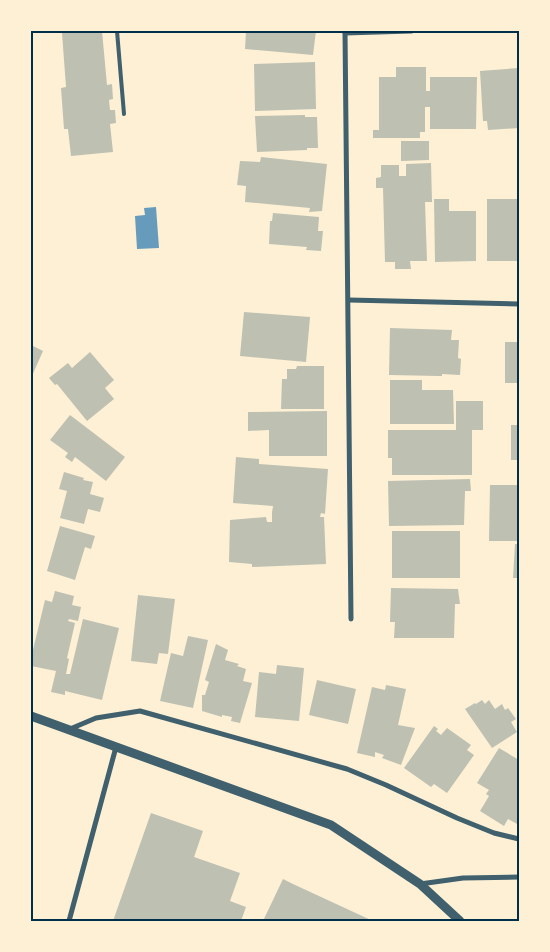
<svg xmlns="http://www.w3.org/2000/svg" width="550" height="952" viewBox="0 0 550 952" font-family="'Fira Sans Condensed',sans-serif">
<rect width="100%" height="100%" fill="#fdf0d5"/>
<!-- water -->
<polygon fill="#669bbc" points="156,207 159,248 137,249 135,216 145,215 144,208"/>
<!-- building -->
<g fill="#bec0b2">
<polygon points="56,31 102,31 107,85 112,84 113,99 109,100 110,110 115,110 116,123 110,124 113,152 71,156 68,129 64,129 61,88 66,87 62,33 56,33"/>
<polygon points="246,31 316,31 313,55 245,49"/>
<polygon points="315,62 316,109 255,111 254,64"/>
<polygon points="396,67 426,67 426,91 430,91 430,77 477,77 476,129 430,129 430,107 425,107 425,132 420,132 420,138 373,138 373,130 379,130 379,77 396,77"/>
<polygon points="519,68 519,128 488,130 487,121 483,121 480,71"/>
<polygon points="305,115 305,117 317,117 318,148 307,148 307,150 257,152 255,116"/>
<polygon points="401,141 429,141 429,160 401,161"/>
<polygon points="261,157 327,164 322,211 309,212 310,208 245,202 246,186 237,185 240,161 260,162"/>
<polygon points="431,163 432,202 425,202 427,261 410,261 411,269 395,269 395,262 385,262 383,188 376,188 376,178 381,177 381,165 399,165 399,176 406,176 406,164"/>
<polygon points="434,199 449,199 449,211 476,211 476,261 435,262"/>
<rect x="487" y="199" width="32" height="62"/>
<polygon points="273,213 319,217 318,231 323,231 321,251 306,250 307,247 269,244 270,221 272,221"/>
<polygon points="244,312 310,317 306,362 240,356"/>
<polygon points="390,328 452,330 451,340 459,340 458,358 461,359 460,375 442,374 442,376 439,376 389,375"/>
<rect x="505" y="342" width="14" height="41"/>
<polygon points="31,345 43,351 31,378"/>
<polygon points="90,352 114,380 105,388 114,399 87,421 57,384 55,385 49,378 68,363 72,368"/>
<polygon points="297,366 324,366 324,409 281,409 282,379 287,379 287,369 296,369"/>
<polygon points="390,380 422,380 422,390 453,390 454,424 390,424"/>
<polygon points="456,401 483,401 483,430 472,430 472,475 392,475 392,458 388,458 388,430 456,430"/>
<polygon points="327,411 327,456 269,456 269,430 248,431 248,412"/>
<polygon points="70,415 125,457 106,481 75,457 72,462 65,457 68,453 50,440"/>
<rect x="511" y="425" width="8" height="35"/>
<polygon points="236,457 259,459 259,464 328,469 325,514 321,513 320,517 324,517 326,564 252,567 252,564 229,562 230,520 266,517 267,522 272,522 272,512 273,506 233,503"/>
<polygon points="64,472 84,478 83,480 93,482 90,494 104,498 100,512 88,509 84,524 60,518 67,491 59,489"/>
<polygon points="470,479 471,491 465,491 464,525 389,526 388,481"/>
<polygon points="490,485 519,485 519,541 489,541"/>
<polygon points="60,526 95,536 91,549 85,547 75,580 47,571"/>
<rect x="392" y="531" width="68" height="47"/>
<polygon points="515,544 519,544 519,578 513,578"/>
<polygon points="391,588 458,589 460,604 455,604 454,638 394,638 395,622 390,622"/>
<polygon points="55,591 74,596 72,605 81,607 78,621 69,619 68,621 75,623 67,658 69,659 66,674 70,674 83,619 119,628 102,700 65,691 65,695 51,692 56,671 31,666 31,649 33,650 45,600 52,602"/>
<polygon points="138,595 175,599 168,654 159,653 157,664 131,661"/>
<polygon points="188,636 208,640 193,708 160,701 171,653 183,656"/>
<polygon points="216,644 228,650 225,660 239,664 237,666 246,669 243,681 252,683 240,723 231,721 232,717 222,715 222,717 202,711 202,695 205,695 209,682 205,680"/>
<polygon points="277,665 304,668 299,721 255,717 259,672 276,674"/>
<polygon points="317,680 356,689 348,724 309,715"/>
<polygon points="386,685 406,689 398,725 415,728 401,765 382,758 384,755 375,752 375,757 357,753 372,687 385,690"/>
<polygon points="482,700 485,704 489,700 495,709 502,704 505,710 508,708 516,719 511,722 517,732 492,748 465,709 475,703 476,704"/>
<polygon points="434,726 438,729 436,731 441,735 447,728 471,745 467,750 474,755 447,793 434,784 431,787 404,768"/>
<polygon points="499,748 519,760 519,825 508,819 504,826 480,811 489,796 486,794 489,790 477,783"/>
<polygon points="151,813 203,831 194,857 240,873 230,901 246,907 241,921 113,921"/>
<polygon points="283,879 293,884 373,921 263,921"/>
</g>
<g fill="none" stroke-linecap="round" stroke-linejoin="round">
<!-- service -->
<polyline stroke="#3f606c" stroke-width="4" points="117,31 124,114"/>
<!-- minor -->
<g stroke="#3f606c" stroke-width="5">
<polyline points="345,31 351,619"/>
<polyline points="345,33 411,31"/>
<polyline points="349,300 519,304"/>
<polyline points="70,729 96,718 140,711 347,769 386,785 457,818 494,833 519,839"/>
<polyline points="420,884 463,878 519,877"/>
<polyline points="69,921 116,747"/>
</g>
<!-- tertiary -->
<polyline stroke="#3f606c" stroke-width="9" points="31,716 331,825 420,884 460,921"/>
</g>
<!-- border -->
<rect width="550" height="952" fill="none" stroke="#fdf0d5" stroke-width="65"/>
<rect x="32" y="32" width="486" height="888" fill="none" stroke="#003049" stroke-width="2"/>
</svg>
